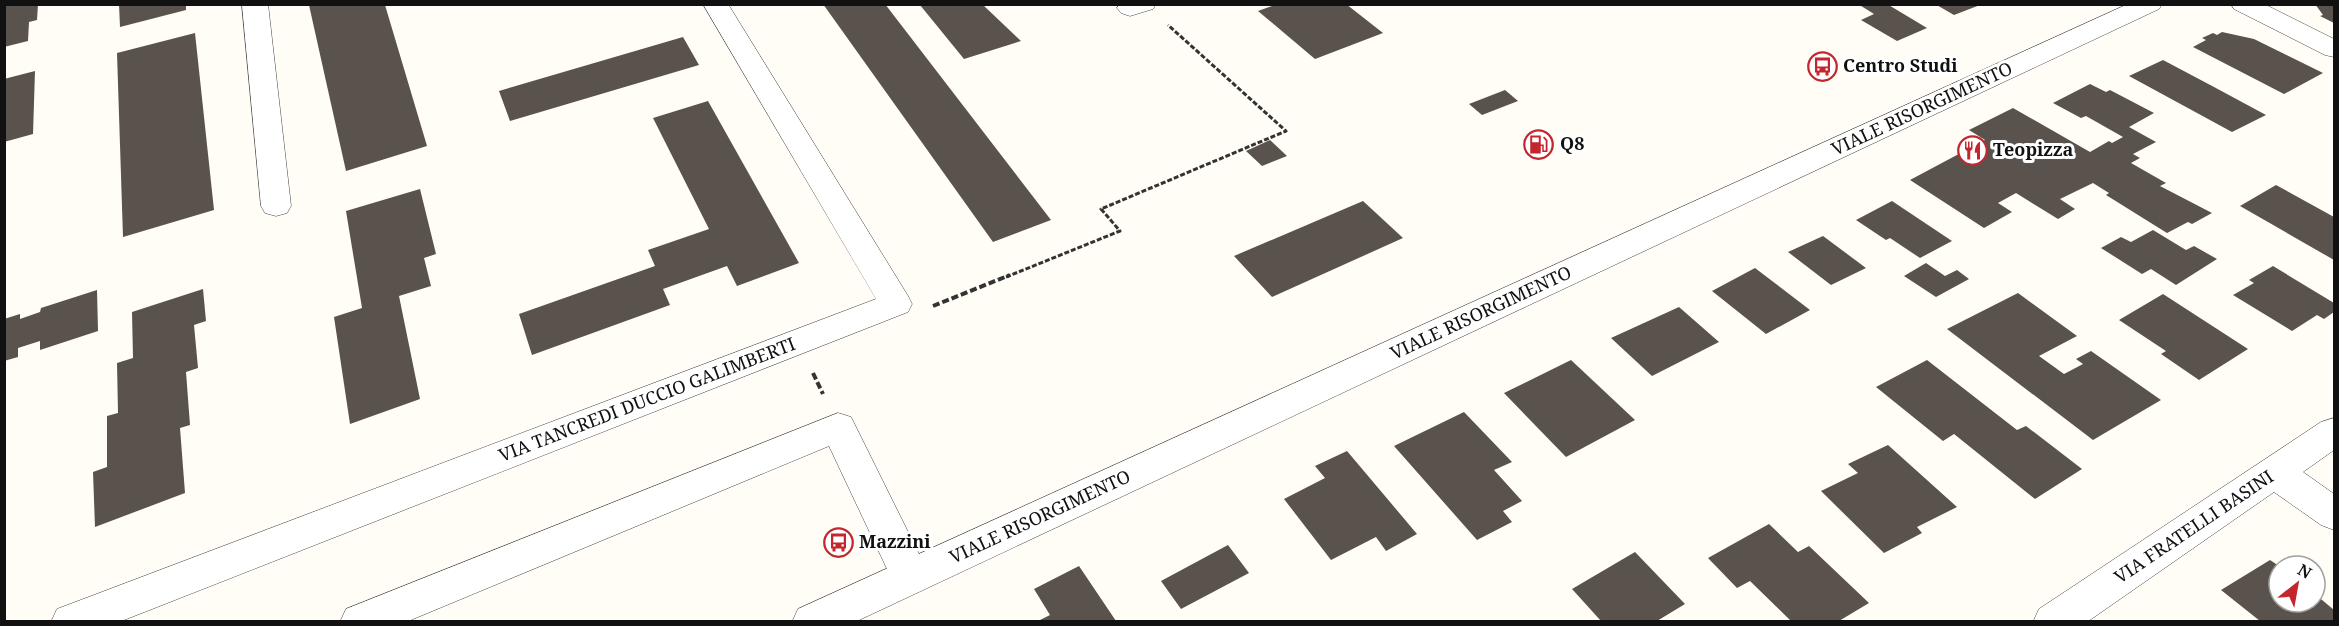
<svg xmlns="http://www.w3.org/2000/svg" width="2339" height="626" viewBox="0 0 2339 626" font-family="'Noto Serif',serif">
<rect width="100%" height="100%" fill="#fffdf5"/>
<!-- building -->
<g fill="#5a524d">
<polygon points="4,4 38,4 37,20 29,22 28,41 4,47"/>
<polygon points="119,4 186,4 186,10 120,27"/>
<polygon points="823,4 885,4 1051,220 993,242"/>
<polygon points="982,4 1021,41 964,59 920,5"/>
<polygon points="1278,4 1346,4 1383,33 1315,59 1258,11"/>
<polygon points="1858,4 1887,4 1927,28 1897,41 1861,20 1874,14"/>
<polygon points="1935,4 1980,4 1980,5 1954,15"/>
<polygon points="2315,4 2334,4 2334,23 2320,16 2323,15"/>
<polygon points="309,5 385,5 427,146 346,171"/>
<polygon points="2222,32 2254,39 2323,73 2284,94 2193,47 2206,40 2202,38 2213,33 2217,35"/>
<polygon points="195,33 214,210 123,237 117,53"/>
<polygon points="683,37 699,65 510,121 499,91"/>
<polygon points="2163,60 2214,87 2266,115 2232,132 2129,76"/>
<polygon points="35,71 33,134 4,142 4,79"/>
<polygon points="2090,84 2106,92 2110,90 2154,113 2129,127 2156,142 2133,154 2140,158 2131,163 2166,183 2160,186 2212,213 2192,224 2188,222 2167,233 2106,195 2109,193 2093,183 2060,199 2075,209 2058,219 2016,193 1998,203 2012,212 1984,228 1910,180 1985,140 1969,130 2013,108 2090,152 2109,141 2112,143 2123,137 2086,116 2081,118 2053,103"/>
<polygon points="1505,90 1518,101 1482,115 1469,104"/>
<polygon points="708,101 799,263 737,286 727,266 663,289 670,305 532,355 519,314 655,266 648,250 709,229 653,118"/>
<polygon points="1270,140 1287,156 1262,166 1246,151"/>
<polygon points="2276,185 2334,217 2334,260 2240,206"/>
<polygon points="420,189 436,254 424,258 431,286 399,296 420,399 350,424 334,317 362,308 346,211"/>
<polygon points="1363,201 1403,238 1272,297 1234,256"/>
<polygon points="1892,201 1952,241 1920,258 1890,238 1886,240 1856,220"/>
<polygon points="2153,230 2186,250 2194,246 2217,259 2176,285 2151,269 2142,274 2101,248 2121,237 2131,242"/>
<polygon points="1823,236 1866,268 1831,285 1788,252"/>
<polygon points="1926,263 1945,276 1957,270 1969,279 1936,297 1904,276"/>
<polygon points="2273,266 2334,303 2334,312 2324,319 2317,315 2292,331 2233,295 2254,283 2249,280"/>
<polygon points="1755,268 1810,310 1766,334 1712,291"/>
<polygon points="203,289 206,321 194,325 198,368 186,372 190,425 180,428 185,493 95,527 93,472 107,467 107,416 118,413 117,363 133,358 132,312"/>
<polygon points="97,290 98,331 40,350 40,341 18,348 18,357 4,361 4,319 20,314 20,319 40,312 41,308"/>
<polygon points="2018,293 2077,336 2039,356 2064,374 2083,364 2076,359 2091,351 2161,400 2093,440 1947,329"/>
<polygon points="2163,294 2248,349 2199,380 2161,354 2166,351 2119,320"/>
<polygon points="1679,307 1719,342 1652,376 1611,338"/>
<polygon points="1571,360 1635,420 1566,457 1504,393"/>
<polygon points="1927,360 2017,430 2026,426 2082,469 2035,499 1954,434 1943,441 1876,387"/>
<polygon points="1464,412 1512,462 1494,470 1522,501 1503,511 1512,522 1477,540 1394,446"/>
<polygon points="1888,445 1957,507 1917,527 1922,533 1884,553 1821,491 1858,473 1848,464"/>
<polygon points="1347,451 1417,534 1386,551 1376,537 1331,560 1284,499 1325,478 1315,466"/>
<polygon points="1769,524 1798,552 1809,546 1869,603 1839,621 1791,621 1750,581 1737,588 1708,558"/>
<polygon points="1228,545 1249,573 1181,609 1161,581"/>
<polygon points="1635,552 1685,604 1657,621 1601,621 1572,589"/>
<polygon points="2270,560 2279,566 2279,602 2315,602 2315,594 2334,610 2334,621 2260,621 2221,590"/>
<polygon points="1079,566 1116,621 1038,621 1050,615 1034,589"/>
</g>
<g fill="none" stroke-linecap="round" stroke-linejoin="round">
<defs>
<g id="minor">
<polygon points="242,4 268,4 291,206 287,213 276,216 265,213 261,206"/>
<polygon points="703,4 728,4 908,296 912,304 908,312 119,622 51,622 57,609 876,299"/>
<polygon points="1120,4 1156,4 1153,9 1130,16 1121,13 1117,8"/>
<polygon points="2231,4 2264,4 2334,39 2334,57 2325,55 2234,9"/>
<polygon points="838,413 851,417 924,564 930,576 924,588 910,593 896,588 829,446 406,622 340,622 346,609"/>
<polygon points="2334,418 2334,450 2303,472 2334,494 2334,530 2321,525 2274,492 2087,622 2033,622 2039,609 2321,422"/>
</g>
<polygon id="tertiary" points="2128,4 2162,4 2159,9 855,622 792,622 798,609"/>
</defs>
<!-- minor casing -->
<use href="#minor" stroke="#444" stroke-width="1"/>
<!-- tertiary casing -->
<use href="#tertiary" stroke="#444" stroke-width="1"/>
<!-- path-far1 -->
<polyline stroke="#333" stroke-width="3" stroke-dasharray="5 2" stroke-linecap="butt" points="1006,277 1120,231 1101,209 1286,131 1168,25"/>
<!-- path -->
<g stroke="#333" stroke-width="4" stroke-dasharray="7 3" stroke-linecap="butt">
<polyline points="933,306 1010,275"/>
<polyline points="813,373 823,394"/>
</g>
<!-- minor -->
<use href="#minor" fill="#fff" fill-rule="evenodd"/>
<!-- tertiary -->
<use href="#tertiary" fill="#fff" fill-rule="evenodd"/>
</g>
<!-- icons -->
<defs>
<symbol id="bus-ring" viewBox="-11 -11 22 22"><circle r="9.5" fill="#fff" stroke="#c4262e" stroke-width="1.5"/><path d="M-5-6H5V4H4V6H2V4H-2V6H-4V4H-5ZM-3.5-4V0h7V-4ZM-3.5 1.2v1.5H-2V1.2ZM2 1.2v1.5H3.5V1.2Z" fill="#c4262e"/></symbol>
<symbol id="fuel-ring" viewBox="-11 -11 22 22"><circle r="9.5" fill="#fff" stroke="#c4262e" stroke-width="1.5"/><path d="M-5.5-6h7V0h2V4h1.3V-2.5L3-4.5l.8-.8L6-3V5H2.5V1h-1V6h-7ZM-4.2-4.7v3.2H.2V-4.7Z" fill="#c4262e"/></symbol>
<symbol id="restaurant-ring" viewBox="-11 -11 22 22"><circle r="9.5" fill="#fff" stroke="#c4262e" stroke-width="1.5"/><path d="M-5-6h1v4h1v-4h1v4h1v-4h1v5L-1.5 .5V6h-2V.5L-5-1ZM5-6V6H3V1.5H1.5Q1.5-4 5-6Z" fill="#c4262e"/></symbol>
</defs>
<g fill-rule="evenodd">
<use href="#bus-ring" x="1806" y="50" width="33" height="33"/>
<use href="#fuel-ring" x="1522" y="128" width="33" height="33"/>
<use href="#restaurant-ring" x="1956" y="134" width="33" height="33"/>
<use href="#bus-ring" x="822" y="526" width="33" height="33"/>
</g>
<g text-anchor="middle" stroke-width="6" stroke-linejoin="round" paint-order="stroke">
<!-- poi labels -->
<g font-size="18" font-weight="bold" fill="#111" stroke="#fff" text-anchor="start">
<text x="1843" y="72">Centro Studi</text>
<text x="1560" y="150">Q8</text>
<text x="1993" y="156">Teopizza</text>
<text x="859" y="548">Mazzini</text>
</g>
<!-- street labels -->
<g font-size="18" fill="#111" stroke="#fff">
<text transform="translate(1922 109) rotate(-25)" y="6">VIALE RISORGIMENTO</text>
<text transform="translate(1481 313) rotate(-25)" y="6">VIALE RISORGIMENTO</text>
<text transform="translate(647 400) rotate(-21)" y="6">VIA TANCREDI DUCCIO GALIMBERTI</text>
<text transform="translate(1040 517) rotate(-25)" y="6">VIALE RISORGIMENTO</text>
<text transform="translate(2194 527) rotate(-34)" y="6">VIA FRATELLI BASINI</text>
</g>
</g>
<!-- border -->
<rect width="2339" height="626" fill="none" stroke="#111111" stroke-width="12"/>
<!-- north arrow -->
<g transform="translate(2297 584) rotate(31)"><circle r="28" fill="#ffffff" stroke="#a0a0a0" stroke-width="1.5"/>
<path d="M0-4.5L10 22L0 15L-10 22Z" fill="#c4262e"/>
<text y="-9" font-size="16" font-weight="bold" text-anchor="middle" fill="#111111">N</text>
</g>
</svg>
